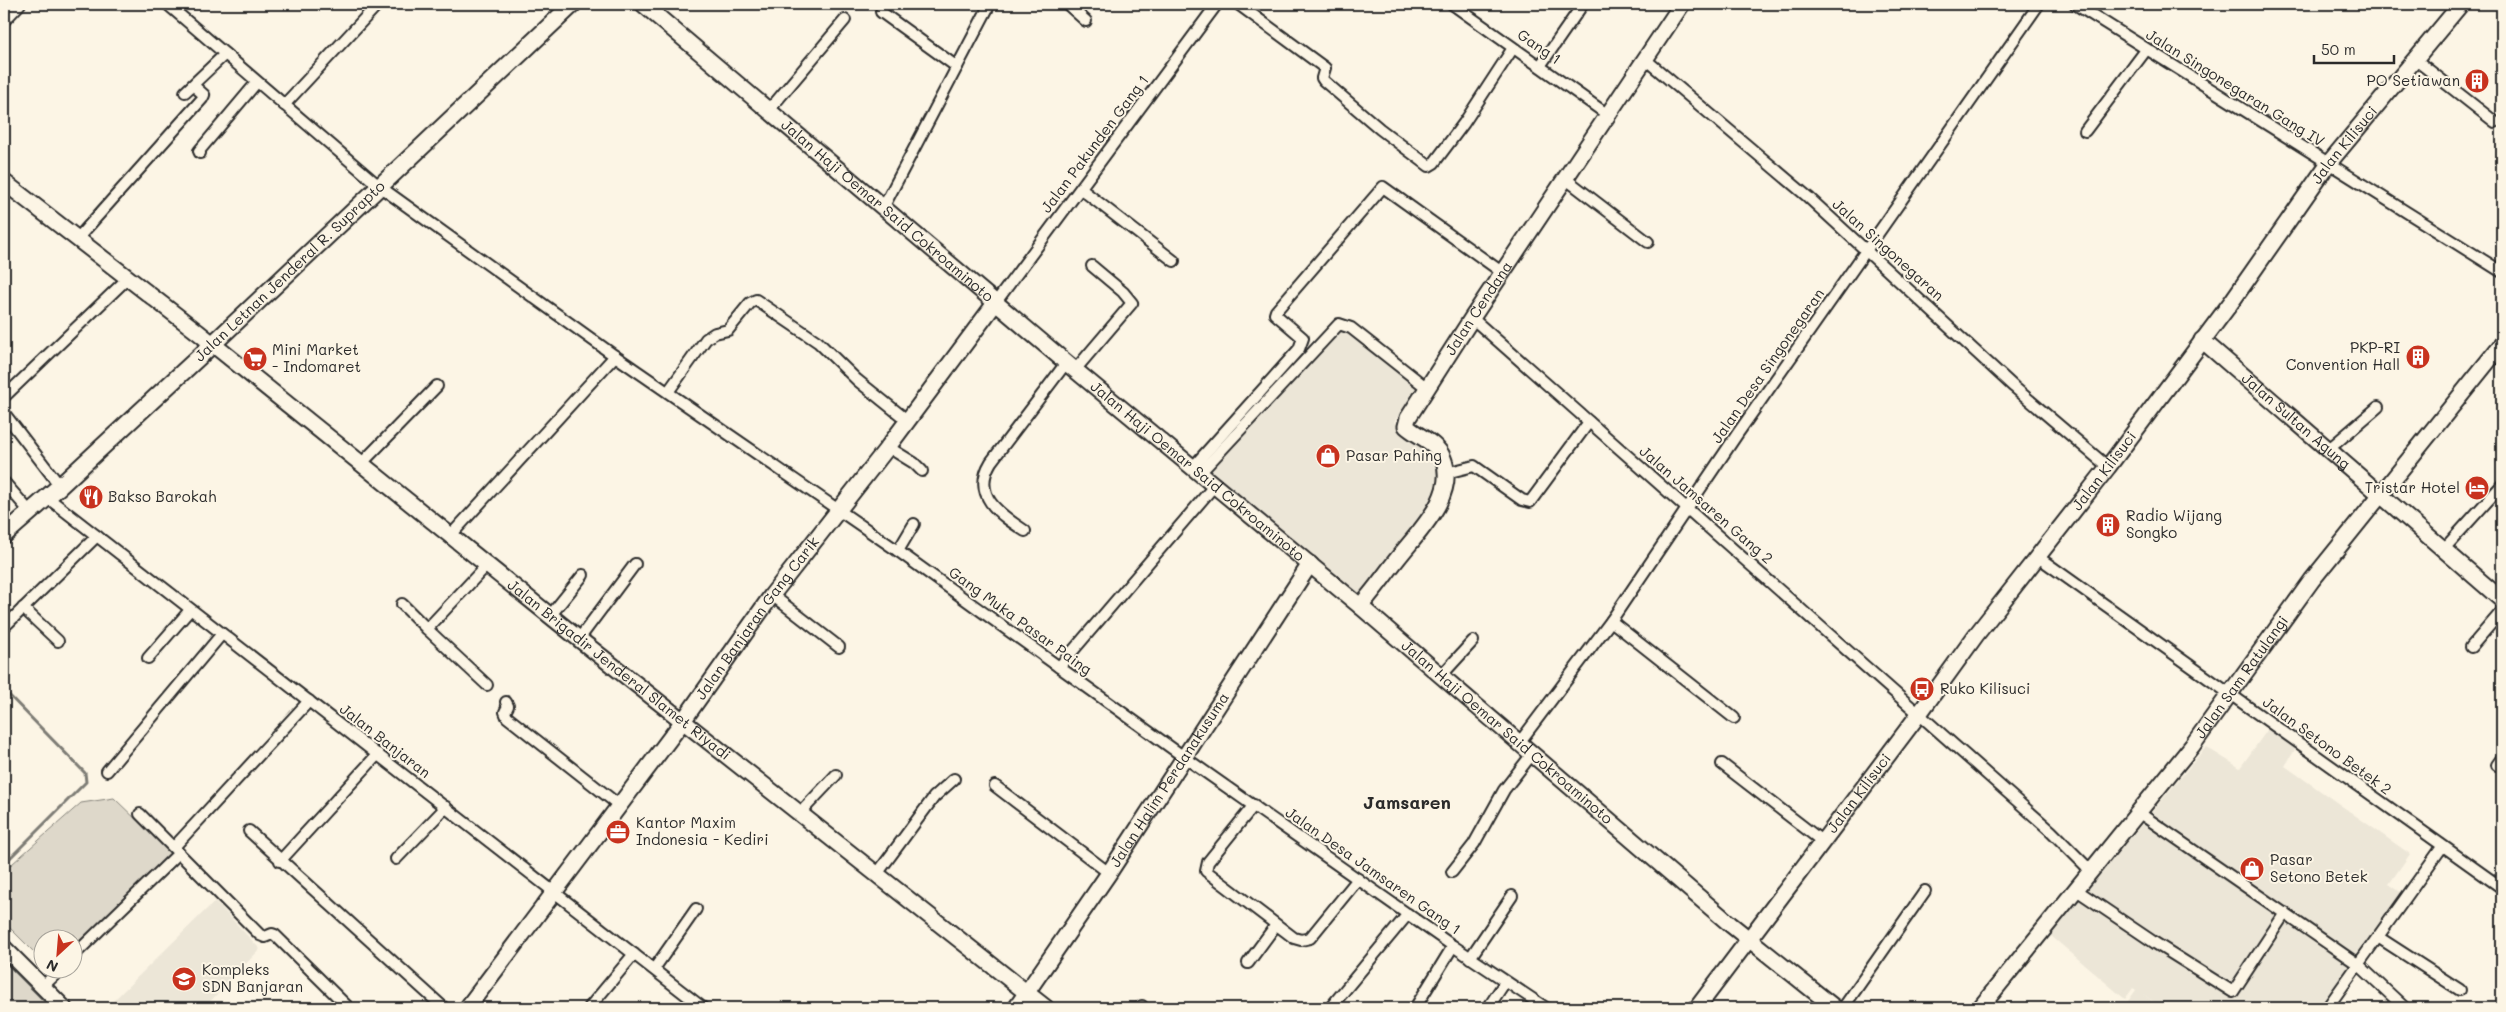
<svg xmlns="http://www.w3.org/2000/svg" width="2506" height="1012" viewBox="0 0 2506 1012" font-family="Mali,sans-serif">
<rect width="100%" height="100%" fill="#fcf5e5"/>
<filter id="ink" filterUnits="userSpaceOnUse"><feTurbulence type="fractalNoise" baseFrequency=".02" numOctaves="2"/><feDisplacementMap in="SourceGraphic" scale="10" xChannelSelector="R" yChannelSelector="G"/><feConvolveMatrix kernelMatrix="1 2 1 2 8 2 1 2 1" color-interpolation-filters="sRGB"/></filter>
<g filter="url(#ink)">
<!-- built -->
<g fill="#ece6d7">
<polygon points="1340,316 1422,383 1394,422 1433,450 1439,462 1441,492 1362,598 1209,469"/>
<polygon points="2268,729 2296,748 2285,766 2410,854 2389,884 2402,893 2325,1008 2162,1008 2143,994 2161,1008 2123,1008 2136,990 2133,988 2125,999 2050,935 2206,747 2240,768"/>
<polygon points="215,901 260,949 204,1008 106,1008"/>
</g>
<!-- green -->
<g fill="#ded8ca" stroke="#84827a">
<polygon points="114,798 172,854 73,951 72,940 42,940 42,960 4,922 4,871 81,803"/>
<polygon points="4,962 50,1008 4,1008"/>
</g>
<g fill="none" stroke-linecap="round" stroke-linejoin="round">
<!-- stream -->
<polyline stroke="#7d7b74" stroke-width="3" points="4,690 85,773 86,782 4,864"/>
<defs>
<g id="street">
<polyline points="167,4 379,186 615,356 898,551 1184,757 1453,946 1546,1008"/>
<polyline points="1067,4 1086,21"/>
<polyline points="1238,4 1325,68 1322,78 1324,81 1380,129 1429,166 1434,163 1464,123 1513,48"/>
<polyline points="1452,4 1608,115"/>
<polyline points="2075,4 2502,272"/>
<polyline points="881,12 957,67"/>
<polyline points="4,21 20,4"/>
<polyline points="1645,59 1808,197 2014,387 2108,467"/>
<polyline points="2416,60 2495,122"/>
<polyline points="1540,66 1583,4"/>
<polyline points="185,92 225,54"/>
<polyline points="284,105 378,4"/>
<polyline points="769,110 845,20"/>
<polyline points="2085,131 2146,50"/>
<polyline points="200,153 199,151 257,82"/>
<polyline points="1566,179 1648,242"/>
<polyline points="1081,189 1174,261"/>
<polyline points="884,206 990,4"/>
<polyline points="77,239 202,99 204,95 194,86"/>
<polyline points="996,302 1217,4"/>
<polyline points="1472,318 2051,831 2090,870"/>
<polyline points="1075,370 1132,303 1123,292 1092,266"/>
<polyline points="668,392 706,339 715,333 728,330 750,303 756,300 818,342 857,380 908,421"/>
<polyline points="4,397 128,278"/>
<polyline points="4,413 60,486"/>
<polyline points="888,447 914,463 922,471"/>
<polyline points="2329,449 2378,407"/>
<polyline points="361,464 437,386"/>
<polyline points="1192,468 1299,349 1303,338 1275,314 1276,311 1383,187 1503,273"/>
<polyline points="1446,473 1474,466 1522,500 1530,502 1589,422"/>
<polyline points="1199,474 1339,324 1351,328 1427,388"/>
<polyline points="4,482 31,513"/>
<polyline points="48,498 703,1008"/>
<path d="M1025,531C999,514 971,495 991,462L1066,363"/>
<polyline points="450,536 615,356"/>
<polyline points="2443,550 2502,485"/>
<polyline points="898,551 914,524"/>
<polyline points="2038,557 2502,888"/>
<polyline points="772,595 839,647"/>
<polyline points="402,604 427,629 487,565"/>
<polyline points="23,608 58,641"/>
<polyline points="550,616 583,575"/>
<polyline points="1611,621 1734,718"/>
<polyline points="4,627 97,536"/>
<polyline points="427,629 487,685"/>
<polyline points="579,639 635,564"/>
<polyline points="2471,647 2502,611"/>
<polyline points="148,658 190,610"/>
<polyline points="1059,667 1214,486"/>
<polyline points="1441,676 1473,641"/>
<polyline points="506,702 508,706 505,712 507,717 620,806"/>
<polyline points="1519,743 1611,621 1738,433 2039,4"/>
<polyline points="1722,764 1823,842"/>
<polyline points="2497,765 2502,758"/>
<polyline points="107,771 221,635"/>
<polyline points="995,786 1109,873"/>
<polyline points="1254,805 1208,862 1206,871 1294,938 1301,940 1310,938 1358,879"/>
<polyline points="2138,812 2359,965 2405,1008"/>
<polyline points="800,813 836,775"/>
<polyline points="140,814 260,935 265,937 272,934 275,935 349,1008"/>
<polyline points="249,831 444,1008"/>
<polyline points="174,847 309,701"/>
<polyline points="396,859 446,807"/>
<polyline points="280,861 378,754"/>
<polyline points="1452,872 1474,844 1504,790 1532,754"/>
<polyline points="877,874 934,797 954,779"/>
<polyline points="2075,889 2155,943 2233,992 2285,913"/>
<polyline points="2378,937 2460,990"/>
<polyline points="72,957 179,853"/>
<polyline points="1470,958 1512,896"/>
<polyline points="1248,963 1276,925"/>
<polyline points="654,969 696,909"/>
<polyline points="42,987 60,970"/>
<polyline points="589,1008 634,954"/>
<polyline points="1140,1008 1142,1006"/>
<polyline points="1330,1008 1408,914"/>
<polyline points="1415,1008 1453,946"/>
<polyline points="1488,1008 1505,982"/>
<polyline points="1843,1008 1925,891"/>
<polyline points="2327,1008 2442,847"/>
<polyline points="2501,1008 2502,1006"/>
</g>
<g id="secondary">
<path id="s1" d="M643,4L1075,370L1360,606L1730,924L1835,1008"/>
<path id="s2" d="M4,182L199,333L579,639L1046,1008"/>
<path id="s3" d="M2202,340L2502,600"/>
<path id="s4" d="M1360,606C1374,591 1385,574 1398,558C1418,532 1458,495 1443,458C1437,442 1418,437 1406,426L1408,418L1472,318L1682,4"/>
<polyline points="4,948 64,1008"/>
<path id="s5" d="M467,1008L683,721L772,595L888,447L996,302"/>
<path id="s6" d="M1016,1008L1109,873L1310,564"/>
<path id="s7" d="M1697,1008L1919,714L1976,635L2108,467L2230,304L2328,164L2461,4"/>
<path id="s8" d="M1980,1008L2192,746L2312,580L2502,344"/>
</g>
<g id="primary">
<path id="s9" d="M4,535L60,486L198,358L573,4"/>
</g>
</defs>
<!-- street casing -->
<use href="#street" stroke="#2b2b2b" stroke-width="14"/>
<!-- secondary casing -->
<use href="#secondary" stroke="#2b2b2b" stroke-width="19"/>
<!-- primary casing -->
<use href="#primary" stroke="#2b2b2b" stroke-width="20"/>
<!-- street -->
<use href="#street" stroke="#fcf5e5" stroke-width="10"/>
<!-- secondary -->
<use href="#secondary" stroke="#fcf5e5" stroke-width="15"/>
<!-- primary -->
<use href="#primary" stroke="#fcf5e5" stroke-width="16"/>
</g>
</g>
<!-- icons -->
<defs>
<symbol id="building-disc" viewBox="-11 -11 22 22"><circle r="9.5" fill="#c8321e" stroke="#fcf5e5"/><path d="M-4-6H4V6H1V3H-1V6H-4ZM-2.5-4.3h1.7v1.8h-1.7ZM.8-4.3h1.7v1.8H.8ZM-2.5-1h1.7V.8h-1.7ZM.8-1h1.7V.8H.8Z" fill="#fff"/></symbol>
<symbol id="supermarket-disc" viewBox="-11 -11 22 22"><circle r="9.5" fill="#c8321e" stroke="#fcf5e5"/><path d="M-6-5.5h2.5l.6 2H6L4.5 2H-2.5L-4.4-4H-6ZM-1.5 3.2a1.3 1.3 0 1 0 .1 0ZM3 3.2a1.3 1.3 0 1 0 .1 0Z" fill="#fff"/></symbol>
<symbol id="shop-disc" viewBox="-11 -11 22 22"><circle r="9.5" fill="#c8321e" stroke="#fcf5e5"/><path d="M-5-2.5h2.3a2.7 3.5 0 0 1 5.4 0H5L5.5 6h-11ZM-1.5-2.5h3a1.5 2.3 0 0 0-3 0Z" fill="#fff"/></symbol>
<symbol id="hotel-disc" viewBox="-11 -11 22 22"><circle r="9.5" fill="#c8321e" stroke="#fcf5e5"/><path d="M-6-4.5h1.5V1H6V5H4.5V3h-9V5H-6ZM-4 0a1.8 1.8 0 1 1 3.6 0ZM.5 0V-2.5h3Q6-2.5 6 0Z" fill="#fff"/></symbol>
<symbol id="restaurant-disc" viewBox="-11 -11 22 22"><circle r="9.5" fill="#c8321e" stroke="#fcf5e5"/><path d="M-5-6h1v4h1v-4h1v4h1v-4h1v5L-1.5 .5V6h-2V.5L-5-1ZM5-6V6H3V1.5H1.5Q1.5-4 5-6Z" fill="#fff"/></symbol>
<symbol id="bus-disc" viewBox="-11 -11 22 22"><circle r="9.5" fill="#c8321e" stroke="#fcf5e5"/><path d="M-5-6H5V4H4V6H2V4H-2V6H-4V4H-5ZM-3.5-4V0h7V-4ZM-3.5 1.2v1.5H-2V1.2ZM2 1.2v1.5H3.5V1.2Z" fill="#fff"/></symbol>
<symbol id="office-disc" viewBox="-11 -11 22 22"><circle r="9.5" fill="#c8321e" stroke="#fcf5e5"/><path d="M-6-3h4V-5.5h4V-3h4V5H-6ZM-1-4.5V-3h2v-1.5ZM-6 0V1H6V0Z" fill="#fff"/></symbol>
<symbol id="school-disc" viewBox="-11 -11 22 22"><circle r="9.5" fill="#c8321e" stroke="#fcf5e5"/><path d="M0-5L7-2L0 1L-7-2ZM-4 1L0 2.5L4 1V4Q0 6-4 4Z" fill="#fff"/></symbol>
</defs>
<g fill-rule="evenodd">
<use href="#building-disc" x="2463" y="67" width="28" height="28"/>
<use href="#building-disc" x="2404" y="343" width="28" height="28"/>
<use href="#supermarket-disc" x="241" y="345" width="28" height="28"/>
<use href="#shop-disc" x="1314" y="442" width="28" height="28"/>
<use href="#hotel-disc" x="2463" y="474" width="28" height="28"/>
<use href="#restaurant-disc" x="77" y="483" width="28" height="28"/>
<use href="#building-disc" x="2094" y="511" width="28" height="28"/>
<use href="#bus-disc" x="1908" y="675" width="28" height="28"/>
<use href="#office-disc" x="604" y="818" width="28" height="28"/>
<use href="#shop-disc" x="2238" y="855" width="28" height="28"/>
<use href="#school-disc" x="170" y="965" width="28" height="28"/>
</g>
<g text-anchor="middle" stroke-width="4" stroke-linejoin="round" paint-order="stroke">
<!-- street labels -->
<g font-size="15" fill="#2b2b2b" stroke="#fcf5e5">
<text transform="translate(1539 47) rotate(35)" y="5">Gang 1</text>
<text transform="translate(2235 88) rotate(32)" y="5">Jalan Singonegaran Gang IV</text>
<text transform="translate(1095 144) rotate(-53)" y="5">Jalan Pakunden Gang 1</text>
<text dy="5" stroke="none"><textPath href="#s7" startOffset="1079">Jalan Kilisuci</textPath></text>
<text dy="5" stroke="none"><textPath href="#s1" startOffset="320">Jalan Haji Oemar Said Cokroaminoto</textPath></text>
<text transform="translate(1888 250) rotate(42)" y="5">Jalan Singonegaran</text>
<text dy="5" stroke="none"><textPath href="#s9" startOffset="389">Jalan Letnan Jenderal R. Suprapto</textPath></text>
<text dy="5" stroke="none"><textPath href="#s4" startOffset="365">Jalan Cendana</textPath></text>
<text transform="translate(1768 366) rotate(-55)" y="5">Jalan Desa Singonegaran</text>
<text dy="5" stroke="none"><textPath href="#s3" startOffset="124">Jalan Sultan Agung</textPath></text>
<text dy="5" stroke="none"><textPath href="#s1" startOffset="725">Jalan Haji Oemar Said Cokroaminoto</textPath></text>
<text dy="5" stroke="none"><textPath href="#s7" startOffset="674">Jalan Kilisuci</textPath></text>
<text transform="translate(1706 505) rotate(41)" y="5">Jalan Jamsaren Gang 2</text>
<text dy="5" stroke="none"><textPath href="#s5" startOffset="486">Jalan Banjaran Gang Carik</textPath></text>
<text transform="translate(1020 621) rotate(36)" y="5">Gang Muka Pasar Paing</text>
<text dy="5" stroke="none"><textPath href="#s2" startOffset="785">Jalan Brigadir Jenderal Slamet Riyadi</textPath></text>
<text dy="5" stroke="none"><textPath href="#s8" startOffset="422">Jalan Sam Ratulangi</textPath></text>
<text dy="5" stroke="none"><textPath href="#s1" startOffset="1130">Jalan Haji Oemar Said Cokroaminoto</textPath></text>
<text transform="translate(385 741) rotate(38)" y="5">Jalan Banjaran</text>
<text transform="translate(2327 746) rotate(36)" y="5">Jalan Setono Betek 2</text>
<text dy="5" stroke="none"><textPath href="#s6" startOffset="275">Jalan Halim Perdanakusuma</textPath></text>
<text dy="5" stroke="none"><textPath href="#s7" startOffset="269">Jalan Kilisuci</textPath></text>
<text transform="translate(1373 871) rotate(35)" y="5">Jalan Desa Jamsaren Gang 1</text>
</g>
<!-- poi labels -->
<g font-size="15" fill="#2b2b2b" stroke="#fcf5e5" text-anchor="start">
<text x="2460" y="86" text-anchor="end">PO Setiawan</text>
<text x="2400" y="353" text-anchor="end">PKP-RI<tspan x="2400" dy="17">Convention Hall</tspan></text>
<text x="272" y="355">Mini Market<tspan x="272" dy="17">- Indomaret</tspan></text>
<text x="1346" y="461">Pasar Pahing</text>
<text x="2460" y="493" text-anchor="end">Tristar Hotel</text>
<text x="108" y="502">Bakso Barokah</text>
<text x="2126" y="521">Radio Wijang<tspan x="2126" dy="17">Songko</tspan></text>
<text x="1940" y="694">Ruko Kilisuci</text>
<text x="636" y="828">Kantor Maxim<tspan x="636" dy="17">Indonesia - Kediri</tspan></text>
<text x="2270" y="865">Pasar<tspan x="2270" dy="17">Setono Betek</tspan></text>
<text x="202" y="975">Kompleks<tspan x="202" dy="17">SDN Banjaran</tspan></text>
</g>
<!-- quarter labels -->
<g font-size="18" font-weight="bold" fill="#2b2b2b" stroke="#fcf5e5">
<text x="1407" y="809">Jamsaren</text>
</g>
</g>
<!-- margin -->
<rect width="2506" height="1012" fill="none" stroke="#fcf5e5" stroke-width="20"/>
<rect x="10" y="10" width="2486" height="992" fill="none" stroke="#2b2b2b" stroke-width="2" filter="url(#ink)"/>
<!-- north arrow -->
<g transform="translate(58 954) rotate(206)"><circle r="24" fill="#fcf5e5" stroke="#a8a49b"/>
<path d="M0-4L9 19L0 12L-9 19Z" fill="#c8321e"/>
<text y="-8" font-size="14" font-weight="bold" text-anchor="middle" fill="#2b2b2b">N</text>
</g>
<!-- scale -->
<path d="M2314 55v8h80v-8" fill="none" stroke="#2b2b2b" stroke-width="2.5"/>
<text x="2321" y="55" font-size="15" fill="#2b2b2b" stroke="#fcf5e5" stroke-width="4" paint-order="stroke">50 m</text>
</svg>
